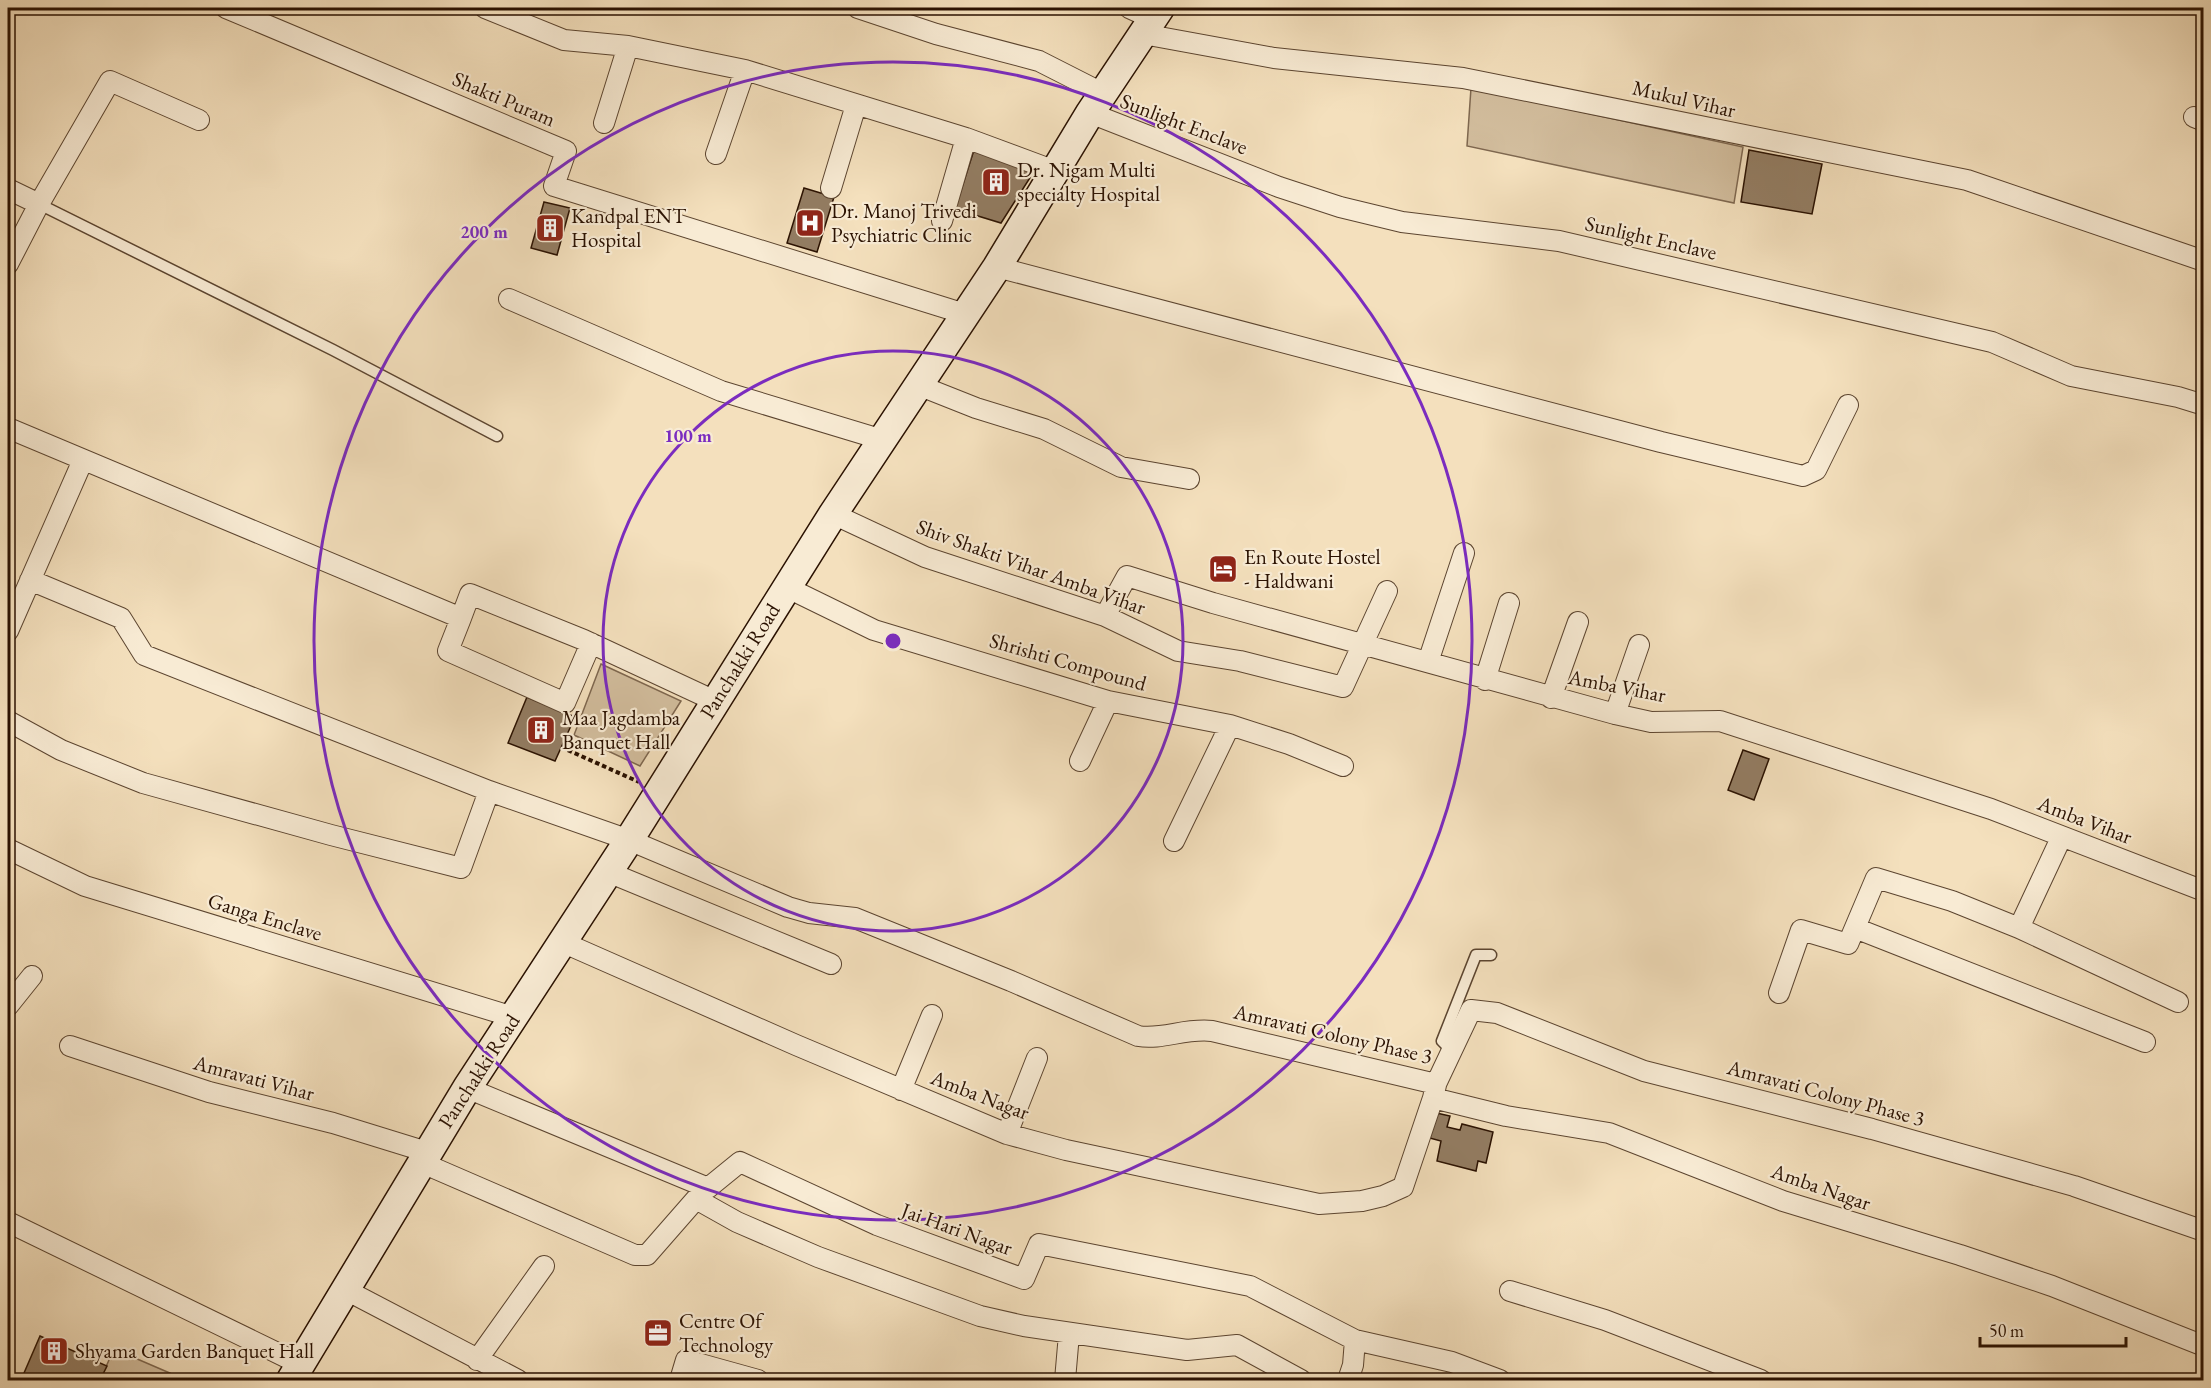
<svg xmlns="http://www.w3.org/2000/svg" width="2211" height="1388" viewBox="0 0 2211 1388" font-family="'EB Garamond',serif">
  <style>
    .green { fill: #d2bd9d; stroke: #7e674f; stroke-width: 1.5 }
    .building { fill: #937d63; stroke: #2a1101; stroke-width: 1.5 }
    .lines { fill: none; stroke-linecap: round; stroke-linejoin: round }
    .lane-casing { stroke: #5c4530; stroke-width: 13 }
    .street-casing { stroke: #5c4530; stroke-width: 22 }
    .secondary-casing { stroke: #2a1101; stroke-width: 31 }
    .path { stroke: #2a1101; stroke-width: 4; stroke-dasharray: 4.5 3; stroke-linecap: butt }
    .lane { stroke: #f8ebd4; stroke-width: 10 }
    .street { stroke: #f8ebd4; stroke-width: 20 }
    .secondary { stroke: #f8ebd4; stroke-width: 28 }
    .ring { fill: none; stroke: #7b2cbf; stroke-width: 3 }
    .labels { text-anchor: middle; stroke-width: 4.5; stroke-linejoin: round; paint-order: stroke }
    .street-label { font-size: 21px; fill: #2a1101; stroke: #f8ebd4 }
    .poi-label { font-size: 21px; fill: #2a1101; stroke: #f8ebd4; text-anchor: start }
    .centre { fill: #7b2cbf; stroke: #f8ebd4; stroke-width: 3 }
    .ring-label { font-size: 18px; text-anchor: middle; font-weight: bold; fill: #7b2cbf; stroke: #f8ebd4; stroke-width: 4.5; stroke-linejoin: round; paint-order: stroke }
  </style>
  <rect width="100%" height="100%" fill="#f4e0bd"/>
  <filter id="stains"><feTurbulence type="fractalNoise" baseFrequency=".00333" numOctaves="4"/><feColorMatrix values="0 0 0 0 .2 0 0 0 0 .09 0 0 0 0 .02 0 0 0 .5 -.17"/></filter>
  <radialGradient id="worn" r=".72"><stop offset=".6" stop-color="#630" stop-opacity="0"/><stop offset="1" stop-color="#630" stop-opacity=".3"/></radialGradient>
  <path class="green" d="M 1471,88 L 1743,147 L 1734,203 L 1467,146 Z
    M 601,664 L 681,701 L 640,766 L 574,735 Z
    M 114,1349 L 186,1380 L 100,1380 Z"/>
  <path class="building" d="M 974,150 L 1033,173 L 1001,223 L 955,209 Z
    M 1749,150 L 1822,164 L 1812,214 L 1741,202 Z
    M 804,188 L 834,197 L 817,252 L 787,243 Z
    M 544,202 L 570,208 L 557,255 L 531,248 Z
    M 527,697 L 575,717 L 555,761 L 508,743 Z
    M 1743,750 L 1769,759 L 1754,800 L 1728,790 Z
    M 1432,1112 L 1450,1116 L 1447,1127 L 1460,1130 L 1462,1124 L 1493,1132 L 1486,1163 L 1478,1161 L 1476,1171 L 1437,1161 L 1441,1141 L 1426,1137 Z
    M 40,1336 L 107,1366 L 100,1380 L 21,1380 Z"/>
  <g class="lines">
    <g class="lane-casing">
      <path id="lane" d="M 39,204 L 333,350 L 497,436
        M 1451,1050 L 1442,1041 L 1476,955 L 1491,955"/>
    </g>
    <g class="street-casing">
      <path id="street" d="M 226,8 L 566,151 L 554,186 L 965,314
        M 485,8 L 564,40 L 628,46 L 745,70 L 966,138 L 1055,171
        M 858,8 L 936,34 L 1039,61 L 1104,94
        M 1129,8 L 1153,19
        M 1143,34 L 1274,58 L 1463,78 L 1967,180 L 2204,261
        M 1090,113 L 1279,187 L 1340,207 L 1402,222 L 1559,241 L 1992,342 L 2071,376 L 2178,397 L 2204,405
        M 2194,117 L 2204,121
        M 604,123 L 628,46
        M 716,154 L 745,70
        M 831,188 L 856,105
        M 8,189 L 39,204 L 110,81 L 199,120
        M 942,221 L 966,138
        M 8,264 L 39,204
        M 997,267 L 1661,442 L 1803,476 L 1816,470 L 1848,405
        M 509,299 L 721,391 L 883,440
        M 918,385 L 976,408 L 1044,429 L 1121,467 L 1189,479
        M 8,428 L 461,618 L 470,594 L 584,640 L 715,701
        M 833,514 L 925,557 L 1105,616 L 1178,651 L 1240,661 L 1343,687 L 1387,591
        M 30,580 L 121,618 L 144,655 L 489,791 L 629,840 L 788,907 L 809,913 L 855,918 L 1011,981 L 1138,1036 C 1163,1040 1184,1028 1212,1031 L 1436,1084 L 1471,1010 L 1497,1013 L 1644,1071 L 1872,1129 L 2074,1186 L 2204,1231
        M 786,587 L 874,630 L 1108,701 L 1230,725 L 1289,744 L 1343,766
        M 1105,616 L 1127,576 L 1213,603 L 1615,714 L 1651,722 L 1720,721 L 1991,809 L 2204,891
        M 461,618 L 448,651 L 565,703 L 591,643
        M 8,631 L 83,460
        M 1428,662 L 1464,553
        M 1485,680 L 1509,603
        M 1551,698 L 1578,622
        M 1615,714 L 1639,645
        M 8,721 L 61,750 L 143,783 L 331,835 L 461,868 L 489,791
        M 1080,761 L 1108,701
        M 1174,841 L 1230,725
        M 8,849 L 85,886 L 513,1017
        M 608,872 L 831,964
        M 1855,928 L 2145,1042
        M 2019,928 L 2061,838
        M 562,942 L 796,1045 L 1007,1134 L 1066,1150 L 1319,1204 L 1362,1201 L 1383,1196 L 1403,1187 L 1433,1098
        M 1779,993 L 1801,930 L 1848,944 L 1876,878 L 1952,901 L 2019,928 L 2178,1002
        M 8,1006 L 32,976
        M 70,1046 L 209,1092 L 333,1123 L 427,1152
        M 1436,1085 L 1433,1098 L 1506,1116 L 1609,1133 L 1783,1201 L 1960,1255 L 2052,1286 L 2204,1346
        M 467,1088 L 708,1188 L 740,1162 L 877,1225 L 1024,1279 L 1039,1244 L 1250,1286 L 1355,1340 L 1452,1362 L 1500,1380
        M 901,1090 L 932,1015
        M 1007,1134 L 1037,1058
        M 420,1162 L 635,1255 L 647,1255 L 696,1199 L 737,1222 L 818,1257 L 980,1316 L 1024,1326 L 1187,1350 L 1237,1345 L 1301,1380
        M 8,1222 L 300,1364
        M 344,1289 L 518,1380
        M 1510,1291 L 1605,1320 L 1761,1380
        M 477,1360 L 544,1266
        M 680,1380 L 686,1360 L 758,1380
        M 1065,1380 L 1069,1334
        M 1348,1380 L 1353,1365 L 1355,1340"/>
    </g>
    <g class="secondary-casing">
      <path id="secondary" d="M 291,1380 L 467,1088 L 629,840 L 833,514 L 997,267 L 1090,113 L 1160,8"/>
    </g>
    <path class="path" d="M 561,747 L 639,782"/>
    <use href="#lane" class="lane"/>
    <use href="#street" class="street"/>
    <use href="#secondary" class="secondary"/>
  </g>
  <g class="ring">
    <circle cx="893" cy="641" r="290"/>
    <circle cx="893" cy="641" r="579"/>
  </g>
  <defs>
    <g id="building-square" transform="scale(1.5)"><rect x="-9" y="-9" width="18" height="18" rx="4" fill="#8f2418" stroke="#f8ebd4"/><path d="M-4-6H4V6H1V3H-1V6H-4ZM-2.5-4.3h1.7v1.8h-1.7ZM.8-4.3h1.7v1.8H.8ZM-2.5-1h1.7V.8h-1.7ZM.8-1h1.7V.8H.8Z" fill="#fff"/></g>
    <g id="hospital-square" transform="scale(1.5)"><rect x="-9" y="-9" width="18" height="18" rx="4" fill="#8f2418" stroke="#f8ebd4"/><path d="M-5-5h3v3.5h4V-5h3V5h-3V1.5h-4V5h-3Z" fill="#fff"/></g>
    <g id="hotel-square" transform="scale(1.5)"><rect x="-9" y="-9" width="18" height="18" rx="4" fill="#8f2418" stroke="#f8ebd4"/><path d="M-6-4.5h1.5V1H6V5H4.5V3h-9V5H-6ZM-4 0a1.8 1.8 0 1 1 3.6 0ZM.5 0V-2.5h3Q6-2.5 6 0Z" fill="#fff"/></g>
    <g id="office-square" transform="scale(1.5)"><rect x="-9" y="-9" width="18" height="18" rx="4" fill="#8f2418" stroke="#f8ebd4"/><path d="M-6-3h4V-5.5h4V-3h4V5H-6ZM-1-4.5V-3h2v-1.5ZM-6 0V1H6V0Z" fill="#fff"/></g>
  </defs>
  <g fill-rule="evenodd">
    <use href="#building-square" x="996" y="182"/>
    <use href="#hospital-square" x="810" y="223"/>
    <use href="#building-square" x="550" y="228"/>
    <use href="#hotel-square" x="1223" y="569"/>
    <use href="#building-square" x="541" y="730"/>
    <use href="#office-square" x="658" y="1333"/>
    <use href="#building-square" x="54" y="1351"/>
  </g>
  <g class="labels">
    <g class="street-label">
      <text transform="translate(504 99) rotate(23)" y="7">Shakti Puram</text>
      <text transform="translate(1684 99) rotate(13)" y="7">Mukul Vihar</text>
      <text transform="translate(1184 124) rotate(21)" y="7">Sunlight Enclave</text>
      <text transform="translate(1651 238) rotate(13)" y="7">Sunlight Enclave</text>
      <text transform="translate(1031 567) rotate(20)" y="7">Shiv Shakti Vihar Amba Vihar</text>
      <text transform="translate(740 661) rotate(-58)" y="7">Panchakki Road</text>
      <text transform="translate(1068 662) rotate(16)" y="7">Shrishti Compound</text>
      <text transform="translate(1617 686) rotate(11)" y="7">Amba Vihar</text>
      <text transform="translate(2085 820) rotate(21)" y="7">Amba Vihar</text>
      <text transform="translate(265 917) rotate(17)" y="7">Ganga Enclave</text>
      <text transform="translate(1333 1034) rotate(13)" y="7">Amravati Colony Phase 3</text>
      <text transform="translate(479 1071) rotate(-57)" y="7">Panchakki Road</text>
      <text transform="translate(254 1078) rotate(15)" y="7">Amravati Vihar</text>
      <text transform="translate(1826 1093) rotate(15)" y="7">Amravati Colony Phase 3</text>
      <text transform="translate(980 1095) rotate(21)" y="7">Amba Nagar</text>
      <text transform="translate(1821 1187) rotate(19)" y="7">Amba Nagar</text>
      <text transform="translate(957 1229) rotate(20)" y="7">Jai Hari Nagar</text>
    </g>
    <g class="poi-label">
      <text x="1017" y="177">Dr. Nigam Multi<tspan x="1017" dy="24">specialty Hospital</tspan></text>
      <text x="831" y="218">Dr. Manoj Trivedi<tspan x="831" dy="24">Psychiatric Clinic</tspan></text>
      <text x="571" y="223">Kandpal ENT<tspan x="571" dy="24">Hospital</tspan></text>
      <text x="1244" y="564">En Route Hostel<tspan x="1244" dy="24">- Haldwani</tspan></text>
      <text x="562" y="725">Maa Jagdamba<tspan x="562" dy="24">Banquet Hall</tspan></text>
      <text x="679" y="1328">Centre Of<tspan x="679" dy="24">Technology</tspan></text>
      <text x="75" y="1358">Shyama Garden Banquet Hall</text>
    </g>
  </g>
  <circle cx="893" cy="641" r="9" class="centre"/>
  <g class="ring-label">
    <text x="484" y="238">200 m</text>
    <text x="688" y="442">100 m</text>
  </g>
  <rect width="2211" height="1388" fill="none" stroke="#f4e0bd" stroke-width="30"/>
  <rect x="9" y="9" width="2193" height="1370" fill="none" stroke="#2a1101" stroke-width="3"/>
  <rect x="15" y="15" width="2181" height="1358" fill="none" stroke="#2a1101" stroke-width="1.5"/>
  <path d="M1980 1337v9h146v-9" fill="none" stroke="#2a1101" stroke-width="3"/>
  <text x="1989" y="1337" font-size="18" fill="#2a1101" stroke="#f8ebd4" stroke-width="4.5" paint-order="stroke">50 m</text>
  <rect width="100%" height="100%" filter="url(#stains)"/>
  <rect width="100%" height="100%" fill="url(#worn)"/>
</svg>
